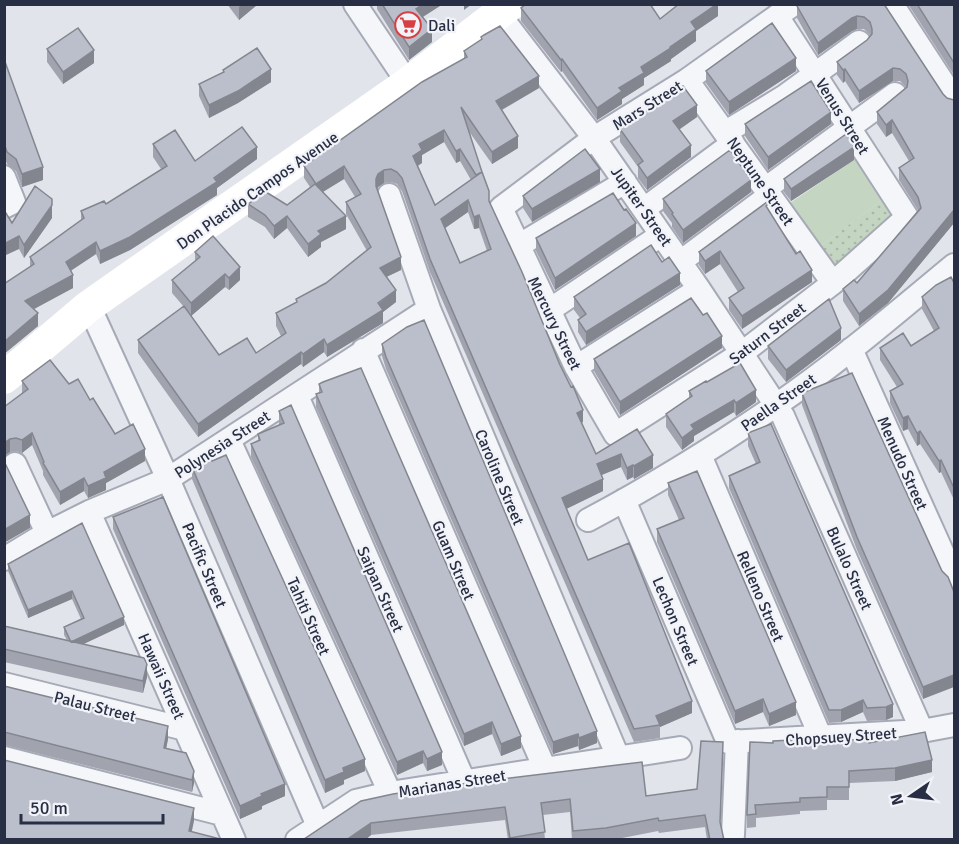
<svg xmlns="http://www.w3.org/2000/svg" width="959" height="844" viewBox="0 0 959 844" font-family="Signika,sans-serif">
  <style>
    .green { fill: #c4d6c2 }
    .park { fill: url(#park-dots) }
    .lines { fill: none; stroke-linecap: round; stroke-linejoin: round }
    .minor-casing { stroke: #a6aab6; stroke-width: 26 }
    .minor { stroke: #f5f6f9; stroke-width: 22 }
    .secondary { stroke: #fff; stroke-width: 32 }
    .wall { fill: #a1a4af; fill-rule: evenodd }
    .shaded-wall { fill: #83868e }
    .building { fill: #bbbfcb; stroke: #83868e; stroke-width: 1.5; fill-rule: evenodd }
    .labels { text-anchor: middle; stroke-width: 4.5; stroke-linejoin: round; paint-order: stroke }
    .poi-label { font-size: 16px; fill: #282f44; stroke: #f1f3f8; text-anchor: start }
    .street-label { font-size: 16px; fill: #282f44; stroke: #f1f3f8 }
  </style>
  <defs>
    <pattern id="park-dots" width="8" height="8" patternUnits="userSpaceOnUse" patternTransform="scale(1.5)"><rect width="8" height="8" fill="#c4d6c2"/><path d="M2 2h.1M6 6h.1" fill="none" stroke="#a8b8a8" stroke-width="1.8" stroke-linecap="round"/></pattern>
  </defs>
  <rect width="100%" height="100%" fill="#e2e4eb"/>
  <path class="green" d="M 858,157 L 886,197 L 814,251 L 783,208 Z"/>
  <path class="park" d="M 886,197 L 898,214 L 831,275 L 814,251 Z"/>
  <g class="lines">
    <g class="minor-casing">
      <path id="minor" d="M 355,4 L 408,83
        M 892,4 L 954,99
        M 498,13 L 594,138 L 699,289 L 783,416 L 922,731
        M 777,16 L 907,217 L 833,283 L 742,353 L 615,434 L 576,367 L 501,208 L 594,138 L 687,80 L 794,4
        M 687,80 L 833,283
        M 726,132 L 785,96 L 859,42
        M 4,177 L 14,202 L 4,207
        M 765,189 L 895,94
        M 389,195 L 429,309 L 618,757
        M 644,209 L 733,143
        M 518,246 L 625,182
        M 680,262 L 770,195
        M 89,306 L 168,479 L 318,826
        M 548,311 L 661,235
        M 851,349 L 954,578
        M 363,350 L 545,769
        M 576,367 L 699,289
        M 297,396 L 464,781
        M 229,440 L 390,793
        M 700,455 L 821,738
        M 15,464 L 47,533
        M 624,500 L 728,742 L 922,731 L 954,725
        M 89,512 L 234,840
        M 588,520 C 652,486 715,447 775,406 C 838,363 896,313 954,265
        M 4,559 L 47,533 L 89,512 L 168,479 L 429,309
        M 4,684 L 185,729
        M 4,758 L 222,814
        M 733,835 L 737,741
        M 297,840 L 356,801 L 390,793 L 680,748"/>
    </g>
    <use href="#minor" class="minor"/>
    <path class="secondary" d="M 4,378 L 89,306 L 408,83 L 511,4"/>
  </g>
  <path class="wall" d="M 227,4 L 257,4 L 257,5 L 239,20 Z
    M 377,4 L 443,4 L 423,17 L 432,42 L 409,60 L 377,9 Z
    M 718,4 L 718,16 L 696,31 L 696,41 L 671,59 L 671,61 L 644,78 L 644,85 L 622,99 L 622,104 L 597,120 L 562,71 L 561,72 L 521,21 L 521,8 L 660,19 Z
    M 884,4 L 954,223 L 888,303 L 859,326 L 843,301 L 843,289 L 857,283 L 918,210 L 899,180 L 899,168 L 909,161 L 892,133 L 886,137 L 877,124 L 877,112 L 907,88 L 900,81 L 893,81 L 859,103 L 845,81 L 843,83 L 837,75 L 837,62 L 867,40 L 871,36 L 864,29 L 857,29 L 852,31 L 818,55 L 797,18 L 797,6 Z
    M 908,4 L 954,4 L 954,75 Z
    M 481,37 L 539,88 L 502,110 L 518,148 L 492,164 L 468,130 L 489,201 L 583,422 L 581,423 L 596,454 L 637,429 L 653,468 L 634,479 L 633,477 L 627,480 L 621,467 L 601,475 L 603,491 L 566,509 L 588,560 L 692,713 L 660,727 L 660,738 L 634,742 L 430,272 L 402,191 L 397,184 L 391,182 L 384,183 L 378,187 L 377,189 L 401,270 L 386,277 L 396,302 L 383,312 L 383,323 L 327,357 L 324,352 L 303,367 L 301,364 L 198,437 L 138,353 L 138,340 L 184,307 L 172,293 L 172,280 L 195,261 L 195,252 L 240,280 L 229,290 L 225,287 L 191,316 L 219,355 L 256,353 L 281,336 L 276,326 L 276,313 L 296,303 L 296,299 L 326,283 L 367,251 L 346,214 L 346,202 L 355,197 L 344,179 L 323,192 L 346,229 L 321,242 L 321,247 L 308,257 L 287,228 L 274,239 L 265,227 L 248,217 L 248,204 L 287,205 L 310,187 L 304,178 L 304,166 L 464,59 L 464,51 L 481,40 ZM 444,142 L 456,163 L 460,161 L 471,180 L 435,205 L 418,166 L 422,163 L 422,155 ZM 468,212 L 474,229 L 479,228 L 487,251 L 460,263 L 445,228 Z
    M 47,49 L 94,63 L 63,84 L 47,62 Z
    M 4,59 L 43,180 L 22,187 L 16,171 L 7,164 L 4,156 Z
    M 223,70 L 271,82 L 238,103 L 209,118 L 199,96 L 199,84 L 223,72 Z
    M 706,71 L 796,71 L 729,115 L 706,83 Z
    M 697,117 L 679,129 L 691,157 L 647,190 L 638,178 L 638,167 L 620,142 L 620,129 Z
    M 745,124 L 831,124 L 768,170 L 745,136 Z
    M 153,144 L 195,161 L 257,159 L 217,188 L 217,195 L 130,250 L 100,264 L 96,254 L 70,271 L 73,288 L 33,309 L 38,326 L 4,354 L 4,284 L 30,267 L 30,257 L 81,220 L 81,211 L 106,204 L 161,169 L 153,157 Z
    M 854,160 L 791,201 L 784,192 L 784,179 Z
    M 600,182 L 532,222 L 523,208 L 523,196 Z
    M 751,192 L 683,243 L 672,227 L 672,223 L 663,211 L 663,199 Z
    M 768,210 L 812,282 L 742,329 L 729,310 L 729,298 L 738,292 L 720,264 L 705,274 L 699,265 L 699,252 Z
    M 52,218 L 24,258 L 19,249 L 12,223 Z
    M 636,236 L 555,290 L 536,251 L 536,238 Z
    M 662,262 L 680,285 L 586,345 L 578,332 L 578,320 L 580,318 L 574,310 L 574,297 Z
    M 954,283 L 954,500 L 941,472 L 939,473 L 920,444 L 917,446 L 908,429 L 903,431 L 890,403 L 890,391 L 897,387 L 880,360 L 880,348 L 911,346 L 934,331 L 922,309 L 922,297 Z
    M 841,340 L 786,382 L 768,359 L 768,346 Z
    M 382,344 L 597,743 L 579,750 L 578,746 L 553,754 L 386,369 L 382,356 Z
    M 722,348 L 620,415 L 594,371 L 594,359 Z
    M 22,381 L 69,384 L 90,400 L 115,434 L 145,461 L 106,483 L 106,490 L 88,498 L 84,491 L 60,505 L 43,475 L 43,471 L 32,445 L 22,453 L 16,451 L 10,452 L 4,456 L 22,393 Z
    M 707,382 L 756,402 L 736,416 L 734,412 L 694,436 L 694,441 L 682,450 L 666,427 L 666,414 L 689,398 L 689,391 Z
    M 319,384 L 521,748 L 501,756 L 492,734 L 464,746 L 316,407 L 316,394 L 319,393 Z
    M 802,393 L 942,571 L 923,699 L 857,550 L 802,405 Z
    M 279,411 L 442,765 L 427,771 L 423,763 L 397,775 L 251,457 L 251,444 L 258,441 L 258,434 L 279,425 Z
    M 748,433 L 893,717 L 886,720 L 867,721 L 863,712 L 841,722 L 829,723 L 729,488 L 729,476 L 756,464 L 748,446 Z
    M 192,467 L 365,771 L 344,780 L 344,784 L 325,793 L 192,479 Z
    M 668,483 L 796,715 L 769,726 L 763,712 L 735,724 L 657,542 L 657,529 L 679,520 L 668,495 Z
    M 113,517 L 285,796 L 262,806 L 262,809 L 240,819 L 113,529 Z
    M 82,523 L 124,625 L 83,644 L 147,677 L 143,693 L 4,662 L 4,626 L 67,640 L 64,635 L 64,627 L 81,619 L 72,599 L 28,618 L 8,571 L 8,564 Z
    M 4,686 L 168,739 L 166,748 L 186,753 L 194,783 L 192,792 L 4,745 Z
    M 773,743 L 869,743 L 932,772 L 895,781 L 849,783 L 849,800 L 827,800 L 827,810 L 800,811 L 800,814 L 756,818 L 756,827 L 747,828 L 747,815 Z
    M 723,755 L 720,824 L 724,840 L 707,840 L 705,827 L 659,833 L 658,831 L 612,840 L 572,840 L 570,812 L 543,815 L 545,840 L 508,840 L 505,820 L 371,835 L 365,840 L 301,840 L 304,839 L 361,801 L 646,796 L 697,789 Z"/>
  <path class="shaded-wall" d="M 242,4 L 257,5 L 239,20 L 239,7 Z
    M 423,4 L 443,4 L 416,21 L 416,9 Z
    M 464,4 L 472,4 L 464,10 Z
    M 717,4 L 718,4 L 718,16 L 696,31 L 696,41 L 671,59 L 671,61 L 644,78 L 644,85 L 622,99 L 622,104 L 597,120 L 597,108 L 641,67 L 670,47 L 691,22 Z
    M 857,16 L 857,29 L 852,31 L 818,55 L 818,43 L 852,18 Z
    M 432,29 L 432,42 L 409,60 L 409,47 Z
    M 94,50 L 94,63 L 63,84 L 63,72 Z
    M 796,58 L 796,71 L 729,115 L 729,102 Z
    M 562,59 L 562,71 L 561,72 L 561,60 Z
    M 893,68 L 893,81 L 859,103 L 859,91 Z
    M 271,69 L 271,82 L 238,103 L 209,118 L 209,105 Z
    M 845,69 L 845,81 L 843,83 L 843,70 Z
    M 539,76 L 539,88 L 496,113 L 496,101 Z
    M 697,105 L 697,117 L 673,134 L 673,121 Z
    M 831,112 L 831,124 L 768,170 L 768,157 Z
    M 892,120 L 892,133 L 886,137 L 886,125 Z
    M 444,130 L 444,142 L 422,155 L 422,163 L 413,168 L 413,156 L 419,144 Z
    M 518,136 L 518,148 L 492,164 L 492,152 Z
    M 691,145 L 691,157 L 647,190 L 647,178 Z
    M 257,147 L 257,159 L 217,188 L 217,195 L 130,250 L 100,264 L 100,251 L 214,178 Z
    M 854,147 L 854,160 L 791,201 L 791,189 Z
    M 460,149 L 460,161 L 456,163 L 456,151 Z
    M 344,166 L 344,179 L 316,196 L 316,184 Z
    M 43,167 L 43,180 L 22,187 L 22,174 Z
    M 600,169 L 600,182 L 532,222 L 532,209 Z
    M 384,170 L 384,183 L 378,187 L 376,192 L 376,179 L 378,174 Z
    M 751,180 L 751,192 L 683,243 L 683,230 Z
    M 468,200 L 468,212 L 441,231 L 441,219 Z
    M 52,205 L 52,218 L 24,258 L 24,245 Z
    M 954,210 L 954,223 L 888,303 L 859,326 L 859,314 Z
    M 479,215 L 479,228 L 474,229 L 474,217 Z
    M 287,216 L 287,228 L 274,239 L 274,226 Z
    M 346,216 L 346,229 L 321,242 L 321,247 L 308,257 L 308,244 L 318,231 Z
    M 636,223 L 636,236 L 555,290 L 555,278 Z
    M 19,236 L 19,249 L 4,256 L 4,244 Z
    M 96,242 L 96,254 L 66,274 L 66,262 Z
    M 720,251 L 720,264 L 705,274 L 705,261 Z
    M 401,257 L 401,270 L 380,280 L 380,268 Z
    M 240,267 L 240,280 L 229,290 L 229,278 Z
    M 812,270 L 812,282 L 742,329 L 742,316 Z
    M 680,273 L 680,285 L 586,345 L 586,332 Z
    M 225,274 L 225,287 L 191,316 L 191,303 Z
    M 73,275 L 73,288 L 25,314 L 25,301 Z
    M 396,290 L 396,302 L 383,312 L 383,323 L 327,357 L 327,345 Z
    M 38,313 L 38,326 L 4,354 L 4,342 Z
    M 841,328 L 841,340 L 786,382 L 786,370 Z
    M 722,336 L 722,348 L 620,415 L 620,402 Z
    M 324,339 L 324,352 L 303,367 L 303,354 Z
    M 301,352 L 301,364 L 198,437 L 198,424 Z
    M 756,390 L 756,402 L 736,416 L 736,403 Z
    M 734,400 L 734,412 L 694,436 L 694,441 L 682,450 L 682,438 L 691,425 Z
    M 583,410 L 583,422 L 577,425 L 577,413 Z
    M 908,416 L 908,429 L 903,431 L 903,418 Z
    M 920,431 L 920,444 L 917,446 L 917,433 Z
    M 32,433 L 32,445 L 22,453 L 22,440 Z
    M 10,439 L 10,452 L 4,456 L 4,443 Z
    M 145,449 L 145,461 L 106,483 L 106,490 L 88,498 L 88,486 L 104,472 Z
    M 621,454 L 621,467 L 597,477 L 597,464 Z
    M 653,455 L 653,468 L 634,479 L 634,466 Z
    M 941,460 L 941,472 L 939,473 L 939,461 Z
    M 633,465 L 633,477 L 627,480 L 627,468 Z
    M 84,478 L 84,491 L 60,505 L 60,492 Z
    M 603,479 L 603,491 L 562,511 L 562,498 Z
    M 30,515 L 30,528 L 4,543 L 4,530 Z
    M 72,591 L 72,599 L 28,618 L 28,610 Z
    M 124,617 L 124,625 L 71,650 L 71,642 Z
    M 147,664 L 147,677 L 143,693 L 143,681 Z
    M 954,675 L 954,687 L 923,699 L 923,687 Z
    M 763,699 L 763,712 L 735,724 L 735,711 Z
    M 863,700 L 863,712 L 841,722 L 841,710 Z
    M 692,701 L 692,713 L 660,727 L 656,716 Z
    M 796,702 L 796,715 L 769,726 L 769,714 Z
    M 893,704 L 893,717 L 886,720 L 886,707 Z
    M 492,722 L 492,734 L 464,746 L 464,734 Z
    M 168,726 L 168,739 L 164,760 L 164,748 Z
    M 597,731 L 597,743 L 579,750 L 579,738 Z
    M 578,734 L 578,746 L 553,754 L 553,742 Z
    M 521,736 L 521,748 L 501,756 L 501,744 Z
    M 423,751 L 423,763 L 397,775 L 397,762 Z
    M 442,752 L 442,765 L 427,771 L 427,759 Z
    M 365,759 L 365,771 L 344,780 L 344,784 L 325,793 L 325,780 L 343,768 Z
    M 932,760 L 932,772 L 895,781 L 895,768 Z
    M 194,771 L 194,783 L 192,792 L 192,780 Z
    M 285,784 L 285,796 L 262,806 L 262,809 L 240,819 L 240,806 L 261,794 Z
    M 194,808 L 194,821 L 190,840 L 189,831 Z
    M 371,823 L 371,835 L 365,840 L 346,840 Z"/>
  <path class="building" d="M 382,4 L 423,4 L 416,9 L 432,29 L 409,47 Z
    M 526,4 L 650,4 L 660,19 L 679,4 L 717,4 L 691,22 L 696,29 L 670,47 L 671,48 L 641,67 L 644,73 L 619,88 L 622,91 L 597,108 L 562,59 L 561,60 L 521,8 Z
    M 798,4 L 884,4 L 943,94 L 947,98 L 954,100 L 954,210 L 888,290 L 859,314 L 843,289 L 854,280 L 857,283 L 921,208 L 918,197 L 899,168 L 914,158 L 892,120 L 886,125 L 877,112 L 907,87 L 908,81 L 906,74 L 900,69 L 893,68 L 859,91 L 845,69 L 843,70 L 837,62 L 867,40 L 872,34 L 872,29 L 870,22 L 864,17 L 857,16 L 852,18 L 818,43 L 797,6 Z
    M 917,4 L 954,4 L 954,63 Z
    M 772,23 L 796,58 L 729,102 L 706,71 Z
    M 500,26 L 539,76 L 496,101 L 518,136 L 492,152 L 461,107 L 482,172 L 476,175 L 460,149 L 456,151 L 444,130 L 419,144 L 422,150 L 413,156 L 435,205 L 482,172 L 489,191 L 489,201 L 522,272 L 560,365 L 571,387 L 573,386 L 583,410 L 577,413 L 596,454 L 637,429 L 653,455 L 634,466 L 633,465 L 627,468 L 621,454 L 597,464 L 603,479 L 562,498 L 588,560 L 629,543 L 692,701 L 656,716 L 660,725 L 634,729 L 430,259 L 402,178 L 397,172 L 391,169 L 384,170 L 378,174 L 376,179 L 376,186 L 401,257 L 380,268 L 396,290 L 378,303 L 383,310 L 327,345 L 324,339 L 303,354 L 301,352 L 198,424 L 138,340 L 184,306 L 219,355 L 247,338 L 256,353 L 286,333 L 276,313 L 297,302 L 296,299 L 326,283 L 371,247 L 346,202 L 361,194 L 344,166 L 316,184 L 304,166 L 422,82 L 467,57 L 464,51 L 482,39 L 481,37 L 484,35 ZM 468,200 L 474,217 L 479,215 L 491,249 L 460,263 L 441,219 Z
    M 78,28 L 94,50 L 63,72 L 47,49 Z
    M 257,48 L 271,69 L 238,91 L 209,105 L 199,84 L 224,72 L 223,70 Z
    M 4,59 L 43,167 L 22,174 L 16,159 L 7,152 L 4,143 Z
    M 811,81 L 831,112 L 768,157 L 745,124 Z
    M 683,86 L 697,105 L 673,121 L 691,145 L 647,178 L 638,165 L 643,161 L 620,129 Z
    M 242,127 L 257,147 L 214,178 L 217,182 L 130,237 L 100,251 L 96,242 L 66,262 L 73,275 L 25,301 L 38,313 L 4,342 L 4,284 L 34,264 L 30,257 L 84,218 L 81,211 L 104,201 L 106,204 L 167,166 L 153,144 L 175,130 L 195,161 Z
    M 846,134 L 854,147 L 791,189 L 784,179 Z
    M 585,149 L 600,169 L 532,209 L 523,196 Z
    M 730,150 L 751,180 L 683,230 L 672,214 L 673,213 L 663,199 Z
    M 315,184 L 346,216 L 318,231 L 321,234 L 308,244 L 287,216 L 274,226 L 265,215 L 248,204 L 266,192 L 287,205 Z
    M 35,186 L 52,199 L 52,205 L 24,245 L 19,236 L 4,244 L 4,210 L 12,223 Z
    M 613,193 L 624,210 L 626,209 L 636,223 L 555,278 L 536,238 Z
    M 767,202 L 768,204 L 766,206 L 796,254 L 800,251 L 812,270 L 742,316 L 729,298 L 744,288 L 720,251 L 705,261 L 699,252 Z
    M 213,236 L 240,267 L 229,278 L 225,274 L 191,303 L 172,280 L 200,257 L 195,252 Z
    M 651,245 L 662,262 L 669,257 L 680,273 L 586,332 L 578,320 L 586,314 L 574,297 Z
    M 951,277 L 954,283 L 954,488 L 941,460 L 939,461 L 920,431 L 917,433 L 908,416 L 903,418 L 890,391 L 903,384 L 880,348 L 903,333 L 911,346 L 939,328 L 922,297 L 936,285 Z
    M 691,298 L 703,315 L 707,313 L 722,336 L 620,402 L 594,359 Z
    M 829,299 L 841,328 L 786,370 L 768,346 Z
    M 424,320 L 597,731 L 579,738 L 578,734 L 553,742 L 386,357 L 382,344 L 407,327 Z
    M 50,360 L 69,384 L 78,379 L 90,400 L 93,398 L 115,434 L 133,424 L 145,449 L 104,472 L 106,478 L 88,486 L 84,478 L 60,492 L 43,463 L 44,462 L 32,433 L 22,440 L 16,438 L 10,439 L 4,443 L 4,407 L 28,389 L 22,381 Z
    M 740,363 L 756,390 L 736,403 L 734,400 L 691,425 L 694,429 L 682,438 L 666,414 L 692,396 L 689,391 L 706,381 L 707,382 Z
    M 361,368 L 521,736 L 501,744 L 492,722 L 464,734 L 316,394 L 322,392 L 319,384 L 323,382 Z
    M 852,373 L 942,571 L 948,577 L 954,592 L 954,675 L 923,687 L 857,537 L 802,393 Z
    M 291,405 L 442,752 L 427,759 L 423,751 L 397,762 L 251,444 L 260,440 L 258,434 L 284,423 L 279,411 Z
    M 771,424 L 893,704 L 886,707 L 867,708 L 863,700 L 841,710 L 829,710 L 729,476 L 760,462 L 748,433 Z
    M 226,455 L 365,759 L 343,768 L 344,772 L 325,780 L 192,467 L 202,460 L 210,458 L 212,461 Z
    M 4,461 L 30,515 L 4,530 Z
    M 697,471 L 796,702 L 769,714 L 763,699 L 735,711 L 657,529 L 684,518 L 668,483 Z
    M 163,497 L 285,784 L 261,794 L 262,796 L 240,806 L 113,517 Z
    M 82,523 L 124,617 L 71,642 L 64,627 L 84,618 L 72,591 L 28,610 L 8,564 Z
    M 4,626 L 144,658 L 147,664 L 143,681 L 4,649 Z
    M 4,686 L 168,726 L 164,748 L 186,753 L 194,771 L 192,780 L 4,732 Z
    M 925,732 L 932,760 L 895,768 L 849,771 L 849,787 L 827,787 L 827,797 L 800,798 L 800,802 L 755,805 L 756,814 L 747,815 L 750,742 L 773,743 L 773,741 L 813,739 L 868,740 L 869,743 Z
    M 701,741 L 723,742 L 720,822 L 724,840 L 710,840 L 705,815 L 659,821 L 658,818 L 606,828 L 573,831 L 570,799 L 541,803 L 545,832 L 510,838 L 505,807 L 371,823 L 346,840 L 301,840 L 304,839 L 361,801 L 393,794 L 445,786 L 642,762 L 646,796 L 697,789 Z
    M 4,760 L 194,808 L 189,831 L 224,840 L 4,840 Z"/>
  <defs>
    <g id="supermarket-ring" transform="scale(1.35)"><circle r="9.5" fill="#f1f3f8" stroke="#d83f42" stroke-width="1.5"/><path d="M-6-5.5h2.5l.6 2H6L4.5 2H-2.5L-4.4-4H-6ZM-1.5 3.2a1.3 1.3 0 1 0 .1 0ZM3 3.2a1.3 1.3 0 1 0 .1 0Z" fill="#d83f42"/></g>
  </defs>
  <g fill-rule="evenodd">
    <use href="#supermarket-ring" x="408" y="25"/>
  </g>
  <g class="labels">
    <g class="poi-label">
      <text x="428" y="31">Dali</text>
    </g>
    <g class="street-label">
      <text transform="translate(647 105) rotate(-32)" y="6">Mars Street</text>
      <text transform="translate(843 116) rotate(58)" y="6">Venus Street</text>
      <text transform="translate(761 181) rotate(55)" y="6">Neptune Street</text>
      <text transform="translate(257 190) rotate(-35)" y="6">Don Placido Campos Avenue</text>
      <text transform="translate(642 206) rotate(55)" y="6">Jupiter Street</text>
      <text transform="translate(555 323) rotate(64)" y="6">Mercury Street</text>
      <text transform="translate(767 333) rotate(-37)" y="6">Saturn Street</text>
      <text transform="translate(778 402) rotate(-35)" y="6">Paella Street</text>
      <text transform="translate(222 444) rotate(-33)" y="6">Polynesia Street</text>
      <text transform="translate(903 463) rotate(66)" y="6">Menudo Street</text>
      <text transform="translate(500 477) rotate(67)" y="6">Caroline Street</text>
      <text transform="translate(454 560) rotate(67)" y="6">Guam Street</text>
      <text transform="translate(205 565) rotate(67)" y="6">Pacific Street</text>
      <text transform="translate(850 568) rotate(66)" y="6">Bulalo Street</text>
      <text transform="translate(381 589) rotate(66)" y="6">Saipan Street</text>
      <text transform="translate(761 596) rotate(67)" y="6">Relleno Street</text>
      <text transform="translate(309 616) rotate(66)" y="6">Tahiti Street</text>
      <text transform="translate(676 621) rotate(67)" y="6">Lechon Street</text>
      <text transform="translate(162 676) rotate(66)" y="6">Hawaii Street</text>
      <text transform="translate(95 706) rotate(14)" y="6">Palau Street</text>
      <text transform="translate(841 736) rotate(-4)" y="6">Chopsuey Street</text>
      <text transform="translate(452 783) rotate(-9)" y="6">Marianas Street</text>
    </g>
  </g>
  <rect width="959" height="844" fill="none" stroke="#282f44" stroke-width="12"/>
  <g transform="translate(911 796) rotate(256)" stroke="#f1f3f8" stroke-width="4.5" paint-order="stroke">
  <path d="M0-4.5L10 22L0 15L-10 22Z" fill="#282f44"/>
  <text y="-9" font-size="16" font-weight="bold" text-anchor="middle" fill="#282f44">N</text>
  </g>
  <path d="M21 814v9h142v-9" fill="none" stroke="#282f44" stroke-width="3"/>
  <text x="30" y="814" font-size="18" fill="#282f44" stroke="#f1f3f8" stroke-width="4.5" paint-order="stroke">50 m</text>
</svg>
